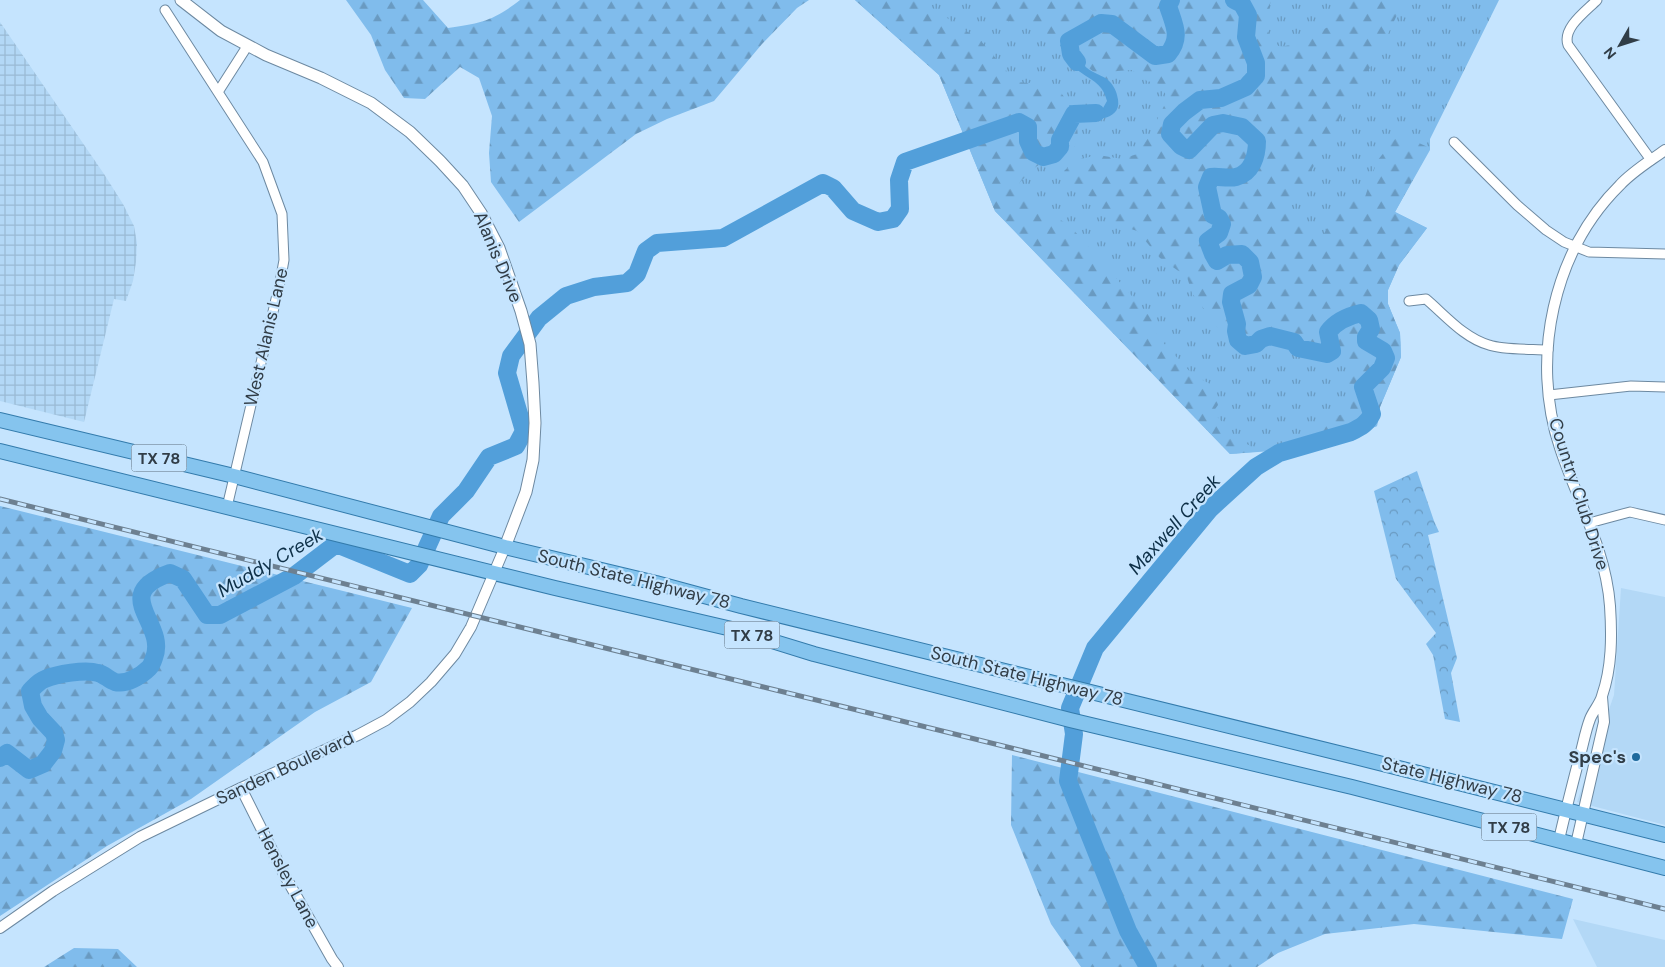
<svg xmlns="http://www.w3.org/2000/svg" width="1665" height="967" viewBox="0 0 1665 967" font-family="'DM Sans',sans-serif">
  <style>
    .built { fill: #b3d8f6 }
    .industrial { fill: url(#industrial-grid) }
    .grass { fill: url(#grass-tufts) }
    .forest { fill: url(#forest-firs) }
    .park { fill: url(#park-crowns) }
    .water { fill: #529fda }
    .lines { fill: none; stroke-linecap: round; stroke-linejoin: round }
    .river { stroke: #529fda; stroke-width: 18 }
    .minor-casing { stroke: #6d89a1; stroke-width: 11 }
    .tertiary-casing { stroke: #6d89a1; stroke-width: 12 }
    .secondary-casing { stroke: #6d89a1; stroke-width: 13 }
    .primary-casing { stroke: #337bac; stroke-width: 16 }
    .minor { stroke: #fff; stroke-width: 9 }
    .tertiary { stroke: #fff; stroke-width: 10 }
    .secondary { stroke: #fff; stroke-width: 11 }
    .primary { stroke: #85c4ee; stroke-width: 14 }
    .rail-casing { stroke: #6d8091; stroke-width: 5 }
    .rail { stroke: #c5e4fe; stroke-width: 3; stroke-dasharray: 9; stroke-linecap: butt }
    .poi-dot { fill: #1f6a9d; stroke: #c5e4fe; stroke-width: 2 }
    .labels { text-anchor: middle; stroke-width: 4.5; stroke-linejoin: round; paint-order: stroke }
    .shield { fill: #c5e4fe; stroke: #5d6f7e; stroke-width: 1 }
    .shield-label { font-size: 16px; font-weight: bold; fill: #313d47 }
    .street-label { font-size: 18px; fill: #313d47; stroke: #c5e4fe }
    .poi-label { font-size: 18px; font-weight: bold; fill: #313d47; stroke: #c5e4fe; text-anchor: end }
    .water-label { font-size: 19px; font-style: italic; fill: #0d2f47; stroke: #c5e4fe }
  </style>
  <defs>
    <pattern id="industrial-grid" width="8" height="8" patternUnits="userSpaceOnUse" patternTransform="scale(1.25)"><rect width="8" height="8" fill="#b3d8f6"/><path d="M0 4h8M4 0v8" fill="none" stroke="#9abad4"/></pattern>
    <pattern id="grass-tufts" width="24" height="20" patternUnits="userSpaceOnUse" patternTransform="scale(1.25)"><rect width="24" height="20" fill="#80bcec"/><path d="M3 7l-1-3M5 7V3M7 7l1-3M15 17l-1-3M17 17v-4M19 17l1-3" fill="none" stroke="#699ac1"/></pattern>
    <pattern id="forest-firs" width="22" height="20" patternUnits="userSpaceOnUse" patternTransform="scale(1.25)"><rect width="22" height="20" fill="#80bcec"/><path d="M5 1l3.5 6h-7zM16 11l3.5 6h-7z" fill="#699ac1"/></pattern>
    <pattern id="park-crowns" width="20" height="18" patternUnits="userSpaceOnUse" patternTransform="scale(1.25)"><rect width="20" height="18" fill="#80bcec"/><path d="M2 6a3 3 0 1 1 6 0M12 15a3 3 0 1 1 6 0" fill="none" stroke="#699ac1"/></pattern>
  </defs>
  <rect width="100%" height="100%" fill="#c5e4fe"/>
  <path class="built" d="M 1621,588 L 1665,597 L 1665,825 L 1577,802 L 1614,695 Z
    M 1573,919 L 1665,940 L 1665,967 L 1597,967 Z"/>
  <path class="industrial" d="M 0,22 L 104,174 L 123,204 L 134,226 L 137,243 L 136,262 L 133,281 L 126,301 L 114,299 L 84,422 L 0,401 Z"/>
  <path class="grass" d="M 855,0 L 1499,0 L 1430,139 L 1430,150 L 1395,212 L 1427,228 L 1399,265 L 1388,290 L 1388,304 L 1400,333 L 1401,357 L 1380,407 L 1377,426 L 1326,447 L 1230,454 L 995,211 L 939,75 Z"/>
  <path class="forest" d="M 346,0 L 423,0 L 448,28 C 481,23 493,21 520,0 L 809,0 L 797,8 L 762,44 L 714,101 L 667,119 L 636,134 L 519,222 L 491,182 L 489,153 L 492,116 L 479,78 L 460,67 L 425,99 L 404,98 L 385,70 L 371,35 Z
    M 855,0 L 910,0 L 928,5 L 981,41 L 1016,82 C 1026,83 1047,83 1054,87 C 1069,96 1086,133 1073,149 C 1063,161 1050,159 1039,165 C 1032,168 1025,178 1019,183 L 1024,196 L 1041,212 L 1055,216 L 1071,227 L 1153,320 L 1158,337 L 1193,375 L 1212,385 L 1217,395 L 1218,405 L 1213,412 L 1240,442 L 1249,445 L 1253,452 L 1230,454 L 995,211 L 939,75 Z
    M 976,0 L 1271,0 L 1266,22 L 1270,40 L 1280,47 L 1295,44 L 1334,24 L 1341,0 L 1404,0 L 1380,51 L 1342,114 L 1304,184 L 1292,193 L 1289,209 C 1299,221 1309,229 1323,235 L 1336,216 L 1342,199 L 1365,197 L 1377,161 L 1399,134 L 1430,148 L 1395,212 L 1427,228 L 1399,265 L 1388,290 L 1388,304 L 1400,333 L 1401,357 L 1380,407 L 1377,426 L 1326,447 L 1318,435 L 1327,420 L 1350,411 L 1352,396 L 1349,384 L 1351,368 L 1345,358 L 1328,360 L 1279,351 L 1246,350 L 1224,336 L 1192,293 L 1187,277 L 1160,258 L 1137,231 L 1113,223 L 1095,200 L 1069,183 L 1064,171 L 1076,160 L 1098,155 L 1122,159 L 1137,154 L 1148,138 L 1168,98 L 1159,84 L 1147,81 L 1132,70 L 1117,71 L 1108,80 C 1086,69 1082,62 1069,42 L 1060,45 L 1044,31 L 1001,19 L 983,10 Z
    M 0,506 L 412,608 L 371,682 L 315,712 L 191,799 L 107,846 L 0,916 Z
    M 1012,755 L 1573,899 L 1562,939 L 1414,924 L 1325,934 L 1278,953 L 1257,967 L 1081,967 L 1051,924 L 1011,825 Z
    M 74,948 L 118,949 L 137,967 L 44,967 Z"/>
  <path class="park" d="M 1417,471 L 1434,521 L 1439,532 L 1428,535 L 1457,658 L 1451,673 L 1460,722 L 1445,719 L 1433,655 L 1426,644 L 1436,633 L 1396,579 L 1374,491 Z"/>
  <path class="water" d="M 1069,41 C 1074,49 1078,58 1084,65 C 1090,72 1099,74 1107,79 C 1112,83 1116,90 1117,95 C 1125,122 1094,119 1077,121 L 1069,105 L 1094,109 L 1103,108 L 1107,101 C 1102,81 1089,80 1075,68 C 1069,61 1064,53 1060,45 Z"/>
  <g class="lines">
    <path class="river" d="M 1077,62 L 1071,54 L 1069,41 L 1101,23 L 1112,24 L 1155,56 L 1168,54 C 1182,37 1174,25 1168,6 L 1171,0
      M 0,758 L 7,753 L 29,770 L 43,764 L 53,751 L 56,740 L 54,733 L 40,718 L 33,706 L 30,691 C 34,687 39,681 45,679 C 57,674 85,669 98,673 C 104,674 109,680 115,682 C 126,685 141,676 149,668 C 151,666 153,661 154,658 C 168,623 108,595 170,573 L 183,579 L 207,615 L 220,615 L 294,576 L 336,544 L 410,574 L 419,565 L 441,516 L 466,491 L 489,457 L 516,446 L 524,431 L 507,373 L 511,356 L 539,318 L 566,296 L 594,287 L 627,283 L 637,274 L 646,251 L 657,243 L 723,238 L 823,183 L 833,188 L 853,211 L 878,222 L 893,219 L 900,209 L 899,180 L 905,162 L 1019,122 L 1028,127 L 1028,141 L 1033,152 L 1043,157 L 1054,154 L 1060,147 L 1060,140 L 1074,114 L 1096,113
      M 1148,967 L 1128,931 L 1068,781 L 1074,734 L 1070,708 L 1095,648 L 1210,509 L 1256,467 L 1279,453 L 1351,432 C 1361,427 1367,424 1372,414 L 1363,387 L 1382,368 L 1386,358 L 1383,351 L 1366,341 L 1366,337 L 1371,329 L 1369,320 L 1361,313 C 1348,316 1336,321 1328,332 L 1332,351 L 1327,354 L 1298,348 L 1294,342 L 1270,336 L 1261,339 L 1256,344 L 1245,346 L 1238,340 L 1236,331 L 1237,324 L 1231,302 L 1232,294 L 1249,285 L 1253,277 L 1250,262 L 1242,254 L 1227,255 L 1217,261 L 1213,254 L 1208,241 L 1219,233 L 1222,224 L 1219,218 L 1213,215 L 1207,187 L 1211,177 C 1219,176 1228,179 1236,177 C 1252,173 1257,156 1257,141 L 1242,127 L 1223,123 L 1213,125 L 1189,150 L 1181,146 L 1170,134 L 1172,124 L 1184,112 L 1200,100 L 1221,98 L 1246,87 L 1256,76 L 1256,63 L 1246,37 L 1248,15 L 1242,4 L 1234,0"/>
    <g class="minor-casing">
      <path id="minor" d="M 1597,0 C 1586,11 1562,28 1568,45 L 1651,160
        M 165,10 L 263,162 L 282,214 L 284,260 L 280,282 L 227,507
        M 218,92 L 248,45
        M 1454,142 L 1517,205 L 1546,230 L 1564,242 L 1589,252 L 1665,254
        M 1409,301 L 1426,299 C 1445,315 1464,338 1489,345 C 1503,350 1532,349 1548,350
        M 1549,395 L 1631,386 L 1665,387
        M 1589,523 L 1630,512 L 1665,520"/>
    </g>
    <g class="tertiary-casing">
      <path id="tertiary" d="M 241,788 L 285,876 L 332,959 L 338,967
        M 1559,840 C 1565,813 1572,786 1579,759 C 1583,746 1585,732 1590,719 C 1593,711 1600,704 1602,696 C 1612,667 1612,636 1610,606 C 1606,550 1577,500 1560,448 C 1530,359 1553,251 1620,185 C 1633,171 1650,161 1665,150
        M 1576,844 L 1604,722 L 1602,697
        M 0,928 L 53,891 L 140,837 L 241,788 L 358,735 L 386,720 L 410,702 L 431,682 L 455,654 L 471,627 L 505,547"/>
    </g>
    <g class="secondary-casing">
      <path id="secondary" d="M 181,0 L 221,31 L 266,55 L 321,78 L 371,103 L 410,132 L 440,161 L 463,186 L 481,213 L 499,248 L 521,311 L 530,344 L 533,383 L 535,423 L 533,460 L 526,492 L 505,547"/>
    </g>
    <g class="primary-casing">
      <path id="primary" d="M 0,420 L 234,476 L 505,547 L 656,583 L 741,606 L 1355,757 L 1665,835
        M 0,451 L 555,588 L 736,630 L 814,654 L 1070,720 L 1352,787 L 1665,868"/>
    </g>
    <use href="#minor" class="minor"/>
    <use href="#tertiary" class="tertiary"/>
    <use href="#secondary" class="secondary"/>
    <use href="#primary" class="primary"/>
    <g class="rail-casing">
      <path id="rail" d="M 0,499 L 1665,909"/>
    </g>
    <use href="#rail" class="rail"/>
  </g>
  <circle class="poi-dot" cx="1636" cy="757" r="5"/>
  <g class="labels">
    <g class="shield">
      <rect x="131.5" y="444.5" width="55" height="27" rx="4"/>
      <rect x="724.5" y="621.5" width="55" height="27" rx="4"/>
      <rect x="1481.5" y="813.5" width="55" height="27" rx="4"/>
    </g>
    <g class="shield-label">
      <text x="159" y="464">TX 78</text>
      <text x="752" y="641">TX 78</text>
      <text x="1509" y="833">TX 78</text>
    </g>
    <g class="street-label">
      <text transform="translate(498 257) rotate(67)" y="6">Alanis Drive</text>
      <text transform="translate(266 337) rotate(-77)" y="6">West Alanis Lane</text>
      <text transform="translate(1579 494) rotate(72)" y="6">Country Club Drive</text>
      <text transform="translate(634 579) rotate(14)" y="6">South State Highway 78</text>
      <text transform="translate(1027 676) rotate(14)" y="6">South State Highway 78</text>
      <text transform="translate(285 768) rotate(-25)" y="6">Sanden Boulevard</text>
      <text transform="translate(1452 780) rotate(14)" y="6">State Highway 78</text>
      <text transform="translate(288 878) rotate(62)" y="6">Hensley Lane</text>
    </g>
    <g class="poi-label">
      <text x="1626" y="763">Spec's</text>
    </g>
    <g class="water-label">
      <text transform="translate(1174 524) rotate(-48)" y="7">Maxwell Creek</text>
      <text transform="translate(270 562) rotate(-30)" y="7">Muddy Creek</text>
    </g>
  </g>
  <g transform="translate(1620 45) rotate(231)" stroke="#c5e4fe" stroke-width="4" paint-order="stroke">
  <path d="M0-4L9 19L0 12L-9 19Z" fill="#313d47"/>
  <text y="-8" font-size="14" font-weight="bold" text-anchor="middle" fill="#313d47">N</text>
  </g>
</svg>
